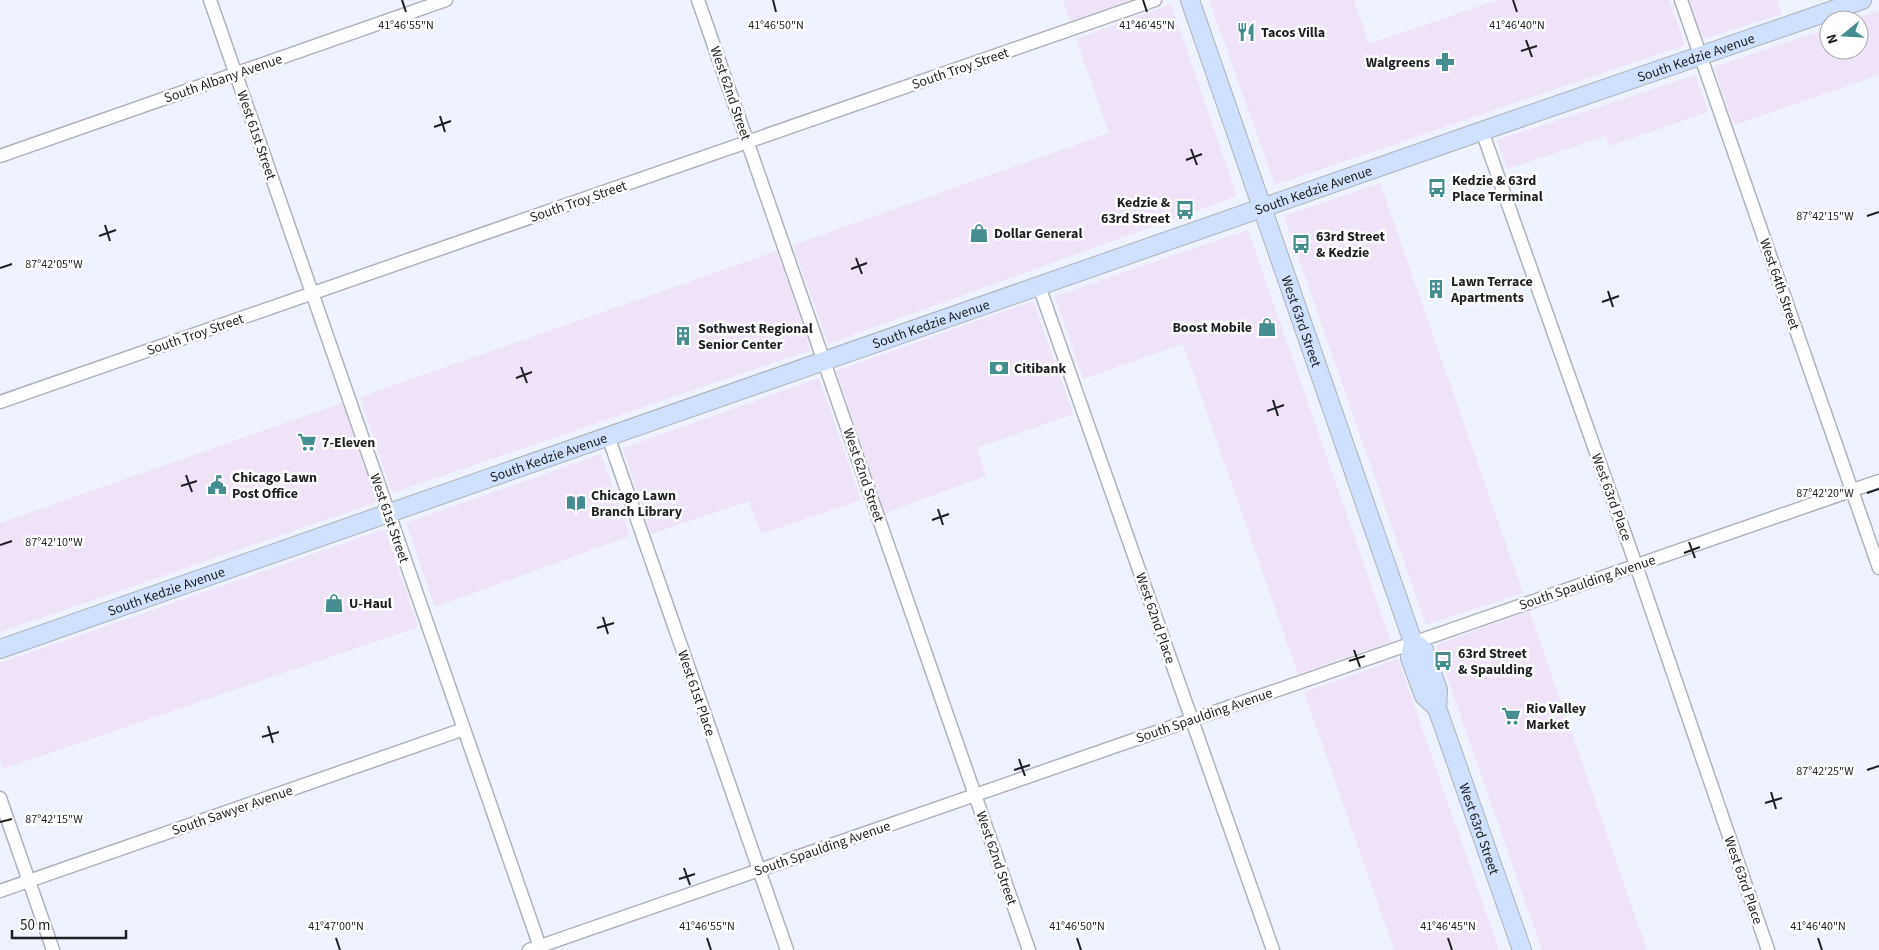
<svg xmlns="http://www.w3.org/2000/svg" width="1879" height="950" viewBox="0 0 1879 950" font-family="'Source Sans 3',sans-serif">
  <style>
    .commercial { fill: #efe3f8 }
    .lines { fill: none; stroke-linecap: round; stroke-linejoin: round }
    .minor-casing { stroke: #aeb2bb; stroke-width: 15 }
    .secondary-casing { stroke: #aeb2bb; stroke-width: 20 }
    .minor { stroke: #fff; stroke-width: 12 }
    .secondary { stroke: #cfe1fe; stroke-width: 18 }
    .ticks { fill: none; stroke: #1d1f22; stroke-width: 2 }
    .labels { text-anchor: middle; stroke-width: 5; stroke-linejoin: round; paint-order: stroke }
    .poi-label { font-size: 14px; font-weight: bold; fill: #1d1f22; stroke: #fff; text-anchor: start }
    .street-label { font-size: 14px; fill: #1d1f22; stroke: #fff }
    .ticks-label { font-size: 12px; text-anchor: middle; fill: #1d1f22; stroke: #fff; stroke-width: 5; stroke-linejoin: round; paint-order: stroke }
  </style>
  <rect width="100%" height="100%" fill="#eef2fc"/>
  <path class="commercial" d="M 1063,0 L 1133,0 L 1070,21 Z
    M 1209,0 L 1354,0 L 1369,44 L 1498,0 L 1669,0 L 1685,45 L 1275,185 Z
    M 1689,0 L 1777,0 L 1782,14 L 1703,39 Z
    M 1171,4 L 1237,196 L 828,344 L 793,245 L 1109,133 L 1076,39 Z
    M 1879,10 L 1879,75 L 1734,125 L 1714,67 L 1829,28 L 1829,50 L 1859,50 L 1859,20 L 1851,20 Z
    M 1695,75 L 1708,112 L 1609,146 L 1606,136 L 1507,169 L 1497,140 Z
    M 1380,183 L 1523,593 L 1426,625 L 1284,216 Z
    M 1248,230 L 1391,642 L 1298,674 L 1183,344 L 1083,379 L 1055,296 Z
    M 777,251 L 811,350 L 392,493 L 360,397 Z
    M 1033,301 L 1073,414 L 977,448 L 986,476 L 885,513 L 836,371 Z
    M 819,378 L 861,500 L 761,534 L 749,501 L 651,534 L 623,448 Z
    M 342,403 L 377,502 L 0,632 L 0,523 Z
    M 601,454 L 630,536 L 435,607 L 406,523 Z
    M 385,529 L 418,627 L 3,769 L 0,761 L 0,663 Z
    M 1529,611 L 1533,621 L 1647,950 L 1542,950 L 1436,645 Z
    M 1398,659 L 1499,950 L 1394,950 L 1304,692 Z"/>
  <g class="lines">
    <g class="minor-casing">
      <path id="minor" d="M 210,0 L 541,950
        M 698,0 L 1029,950
        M 1681,0 L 1879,568
        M 1482,131 L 1636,565 L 1768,950
        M 0,156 L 446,0
        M 1039,286 L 1273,950
        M 0,402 L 1155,0
        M 608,436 L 787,950
        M 0,798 L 53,950
        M 0,891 L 464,729
        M 529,950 L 1879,481"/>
    </g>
    <g class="secondary-casing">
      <g id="secondary">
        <path id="s1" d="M 1190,0 L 1413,642 L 1410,658 L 1424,696 L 1437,708"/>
        <path id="s2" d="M 1413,642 L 1424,650 L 1427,658 L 1438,690 L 1437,708 L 1522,950"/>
        <path id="s3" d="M 0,649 L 1482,131 L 1862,0"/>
      </g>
    </g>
    <use href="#minor" class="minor"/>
    <use href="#secondary" class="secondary"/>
  </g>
  <path class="ticks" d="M 402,0 L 406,12M 773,0 L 776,12M 1143,0 L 1147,12M 1513,0 L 1517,12M 1526,40 L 1532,57M 1521,51 L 1537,46M 440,116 L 445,132M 434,127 L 451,121M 1191,149 L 1197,165M 1186,160 L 1202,154M 1867,216 L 1879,212M 105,225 L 110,241M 99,236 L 116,230M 856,258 L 862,274M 0,268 L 12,264M 851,269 L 867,263M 1608,291 L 1613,307M 1602,302 L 1619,296M 521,367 L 527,383M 516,378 L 532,372M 1273,400 L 1278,416M 1267,411 L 1284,405M 186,475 L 192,492M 181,486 L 197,481M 1867,493 L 1879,489M 938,509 L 943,525M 932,520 L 949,514M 1689,542 L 1695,558M 0,545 L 12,541M 1684,553 L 1700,547M 603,617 L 608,634M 597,628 L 614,623M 1354,650 L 1360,667M 1349,661 L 1365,656M 268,726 L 273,743M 262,737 L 279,732M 1019,759 L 1025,776M 1014,770 L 1030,765M 1867,770 L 1879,766M 1771,792 L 1776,809M 1765,803 L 1782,798M 0,822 L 12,819M 684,868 L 690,885M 679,879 L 695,874M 336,938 L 340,950M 707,938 L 711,950M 1077,938 L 1081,950M 1448,938 L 1452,950M 1818,938 L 1822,950"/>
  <defs>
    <g id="restaurant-bare" transform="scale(1.5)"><path d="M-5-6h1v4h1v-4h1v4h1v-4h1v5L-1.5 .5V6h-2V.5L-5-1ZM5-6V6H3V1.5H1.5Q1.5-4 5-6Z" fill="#458d8f" stroke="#fff" stroke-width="2.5" paint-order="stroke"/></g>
    <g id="pharmacy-bare" transform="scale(1.5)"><path d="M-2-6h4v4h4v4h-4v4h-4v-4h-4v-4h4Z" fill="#458d8f" stroke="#fff" stroke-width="2.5" paint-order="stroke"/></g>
    <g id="bus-bare" transform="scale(1.5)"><path d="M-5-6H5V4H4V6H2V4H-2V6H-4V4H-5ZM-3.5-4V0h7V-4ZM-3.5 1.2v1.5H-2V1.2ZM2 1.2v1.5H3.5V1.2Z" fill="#458d8f" stroke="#fff" stroke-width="2.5" paint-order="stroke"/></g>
    <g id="shop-bare" transform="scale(1.5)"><path d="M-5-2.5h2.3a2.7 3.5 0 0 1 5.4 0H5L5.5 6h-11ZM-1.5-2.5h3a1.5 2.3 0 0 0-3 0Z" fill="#458d8f" stroke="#fff" stroke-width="2.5" paint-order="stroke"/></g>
    <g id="building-bare" transform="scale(1.5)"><path d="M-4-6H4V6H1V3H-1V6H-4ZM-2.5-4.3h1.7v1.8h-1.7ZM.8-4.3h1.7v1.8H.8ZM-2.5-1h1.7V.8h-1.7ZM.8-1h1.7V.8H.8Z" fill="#458d8f" stroke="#fff" stroke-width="2.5" paint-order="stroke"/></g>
    <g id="bank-bare" transform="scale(1.5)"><path d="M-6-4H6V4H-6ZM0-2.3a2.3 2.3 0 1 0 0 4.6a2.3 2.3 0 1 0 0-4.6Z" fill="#458d8f" stroke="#fff" stroke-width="2.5" paint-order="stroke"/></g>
    <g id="supermarket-bare" transform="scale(1.5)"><path d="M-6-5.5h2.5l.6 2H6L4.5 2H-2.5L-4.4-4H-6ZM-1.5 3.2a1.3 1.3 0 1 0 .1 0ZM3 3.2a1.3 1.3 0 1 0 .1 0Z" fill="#458d8f" stroke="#fff" stroke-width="2.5" paint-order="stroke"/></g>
    <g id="civic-bare" transform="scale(1.5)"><path d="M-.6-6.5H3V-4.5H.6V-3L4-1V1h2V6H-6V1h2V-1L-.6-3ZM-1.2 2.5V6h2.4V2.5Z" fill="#458d8f" stroke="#fff" stroke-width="2.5" paint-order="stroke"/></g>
    <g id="library-bare" transform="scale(1.5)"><path d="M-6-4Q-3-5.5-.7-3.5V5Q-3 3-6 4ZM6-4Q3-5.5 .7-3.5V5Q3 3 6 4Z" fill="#458d8f" stroke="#fff" stroke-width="2.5" paint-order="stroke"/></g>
  </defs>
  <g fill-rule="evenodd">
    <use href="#restaurant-bare" x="1246" y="32"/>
    <use href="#pharmacy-bare" x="1445" y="62"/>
    <use href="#bus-bare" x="1437" y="188"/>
    <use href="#bus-bare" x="1185" y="210"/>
    <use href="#shop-bare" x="979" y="233"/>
    <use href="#bus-bare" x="1301" y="244"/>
    <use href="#building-bare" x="1436" y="289"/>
    <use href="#shop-bare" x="1267" y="327"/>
    <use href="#building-bare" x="683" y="336"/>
    <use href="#bank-bare" x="999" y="368"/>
    <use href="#supermarket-bare" x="307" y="442"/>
    <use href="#civic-bare" x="217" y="485"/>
    <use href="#library-bare" x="576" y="503"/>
    <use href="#shop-bare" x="334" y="603"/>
    <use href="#bus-bare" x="1443" y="661"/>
    <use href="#supermarket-bare" x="1511" y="716"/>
  </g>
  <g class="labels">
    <g class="poi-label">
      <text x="1261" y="37">Tacos Villa</text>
      <text x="1430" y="67" text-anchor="end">Walgreens</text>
      <text x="1452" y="185">Kedzie &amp; 63rd<tspan x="1452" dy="16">Place Terminal</tspan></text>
      <text x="1170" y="207" text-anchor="end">Kedzie &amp;<tspan x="1170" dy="16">63rd Street</tspan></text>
      <text x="994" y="238">Dollar General</text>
      <text x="1316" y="241">63rd Street<tspan x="1316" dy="16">&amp; Kedzie</tspan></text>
      <text x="1451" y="286">Lawn Terrace<tspan x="1451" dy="16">Apartments</tspan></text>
      <text x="1252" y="332" text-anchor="end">Boost Mobile</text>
      <text x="698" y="333">Sothwest Regional<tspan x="698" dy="16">Senior Center</tspan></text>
      <text x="1014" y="373">Citibank</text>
      <text x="322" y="447">7-Eleven</text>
      <text x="232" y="482">Chicago Lawn<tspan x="232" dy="16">Post Office</tspan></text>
      <text x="591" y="500">Chicago Lawn<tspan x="591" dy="16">Branch Library</tspan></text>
      <text x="349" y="608">U-Haul</text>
      <text x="1458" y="658">63rd Street<tspan x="1458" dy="16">&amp; Spaulding</tspan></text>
      <text x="1526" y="713">Rio Valley<tspan x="1526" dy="16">Market</tspan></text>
    </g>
    <g class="street-label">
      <text dy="5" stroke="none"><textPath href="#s3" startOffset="1796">South Kedzie Avenue</textPath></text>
      <text transform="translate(960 68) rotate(-19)" y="5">South Troy Street</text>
      <text transform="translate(223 78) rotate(-19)" y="5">South Albany Avenue</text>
      <text transform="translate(731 93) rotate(71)" y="5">West 62nd Street</text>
      <text transform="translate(257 135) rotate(71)" y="5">West 61st Street</text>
      <text dy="5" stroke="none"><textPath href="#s3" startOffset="1391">South Kedzie Avenue</textPath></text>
      <text transform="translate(578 201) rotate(-19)" y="5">South Troy Street</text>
      <text transform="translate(1780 284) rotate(71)" y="5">West 64th Street</text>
      <text dy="5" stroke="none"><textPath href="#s1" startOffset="340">West 63rd Street</textPath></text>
      <text dy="5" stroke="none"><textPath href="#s3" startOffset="986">South Kedzie Avenue</textPath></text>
      <text transform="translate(195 334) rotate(-19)" y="5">South Troy Street</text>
      <text dy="5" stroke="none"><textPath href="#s3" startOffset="581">South Kedzie Avenue</textPath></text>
      <text transform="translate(864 475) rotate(71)" y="5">West 62nd Street</text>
      <text transform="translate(1612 497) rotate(70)" y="5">West 63rd Place</text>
      <text transform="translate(390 518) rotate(71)" y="5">West 61st Street</text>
      <text transform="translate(1587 582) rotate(-19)" y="5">South Spaulding Avenue</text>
      <text dy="5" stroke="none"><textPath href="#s3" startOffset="176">South Kedzie Avenue</textPath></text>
      <text transform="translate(1156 618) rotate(71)" y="5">West 62nd Place</text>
      <text transform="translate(697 693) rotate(71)" y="5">West 61st Place</text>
      <text transform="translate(1204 715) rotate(-19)" y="5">South Spaulding Avenue</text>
      <text transform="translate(232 810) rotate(-19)" y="5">South Sawyer Avenue</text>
      <text dy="5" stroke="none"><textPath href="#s2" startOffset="202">West 63rd Street</textPath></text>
      <text transform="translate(822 848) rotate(-19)" y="5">South Spaulding Avenue</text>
      <text transform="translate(997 858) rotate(71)" y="5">West 62nd Street</text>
      <text transform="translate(1744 880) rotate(71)" y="5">West 63rd Place</text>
    </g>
  </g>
  <g class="ticks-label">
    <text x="406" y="29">41°46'55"N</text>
    <text x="776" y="29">41°46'50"N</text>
    <text x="1147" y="29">41°46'45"N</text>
    <text x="1517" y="29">41°46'40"N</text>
    <text x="1825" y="220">87°42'15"W</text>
    <text x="54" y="268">87°42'05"W</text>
    <text x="1825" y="497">87°42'20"W</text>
    <text x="54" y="546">87°42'10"W</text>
    <text x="1825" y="775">87°42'25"W</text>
    <text x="54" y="823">87°42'15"W</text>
    <text x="336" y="930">41°47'00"N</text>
    <text x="707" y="930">41°46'55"N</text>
    <text x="1077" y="930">41°46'50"N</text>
    <text x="1448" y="930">41°46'45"N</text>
    <text x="1818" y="930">41°46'40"N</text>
  </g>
  <g transform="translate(1844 35) rotate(252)"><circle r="24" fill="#ffffff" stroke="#a5a5a7"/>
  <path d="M0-4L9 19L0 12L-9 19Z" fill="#458d8f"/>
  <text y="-8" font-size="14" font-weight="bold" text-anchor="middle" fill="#1d1f22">N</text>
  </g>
  <path d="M12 930v8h114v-8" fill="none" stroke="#1d1f22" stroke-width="2.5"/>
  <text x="20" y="930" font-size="15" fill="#1d1f22" stroke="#ffffff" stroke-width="4" paint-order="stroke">50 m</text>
</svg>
